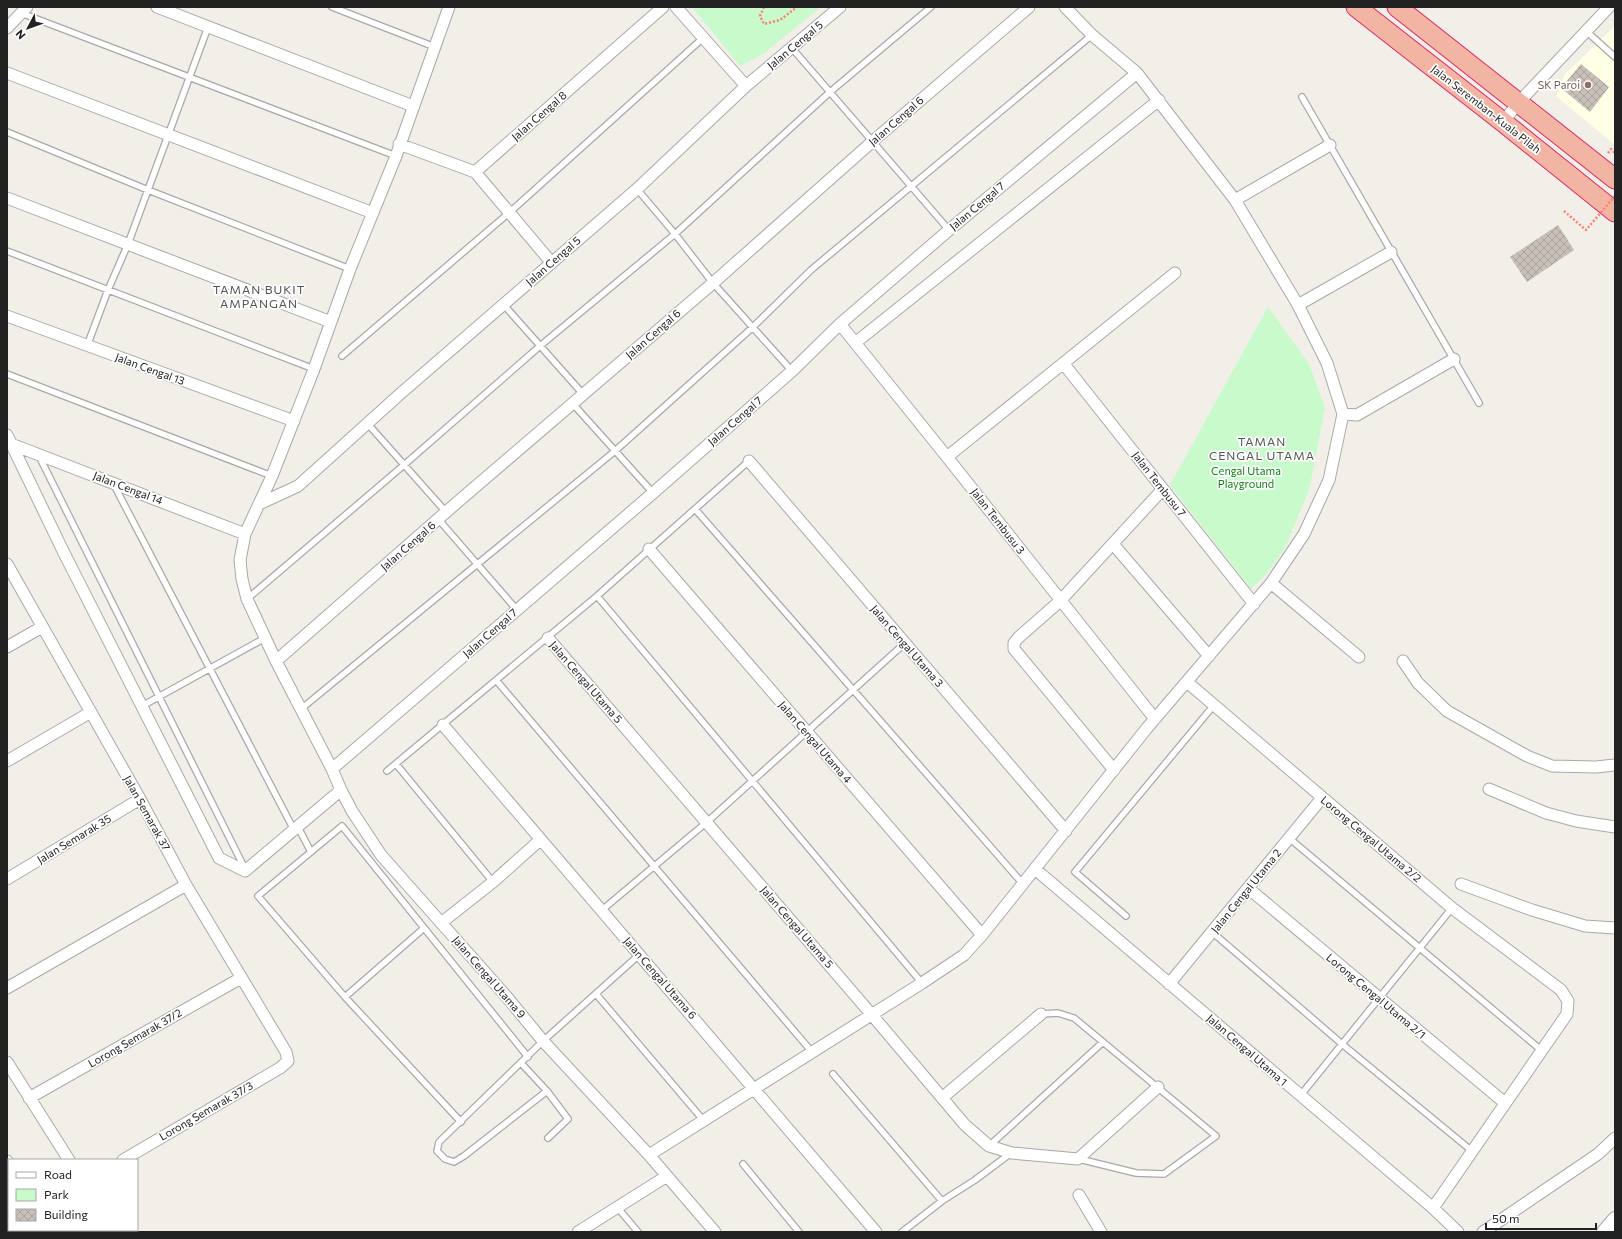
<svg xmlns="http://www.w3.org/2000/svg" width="1622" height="1239" viewBox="0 0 1622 1239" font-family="Commissioner,sans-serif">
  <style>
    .education { fill: #ffffe5 }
    .park { fill: #c8facc }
    .building { fill: url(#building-cross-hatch) }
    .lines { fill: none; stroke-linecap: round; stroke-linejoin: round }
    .service-casing { stroke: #a9a9a9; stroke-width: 8 }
    .minor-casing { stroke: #a9a9a9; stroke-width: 13 }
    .tertiary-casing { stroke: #a9a9a9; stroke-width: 16 }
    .trunk-casing { stroke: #dc2a67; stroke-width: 21 }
    .path { stroke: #fa8072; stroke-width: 2.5; stroke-dasharray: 2 2; stroke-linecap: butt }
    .service { stroke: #fff; stroke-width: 5.5 }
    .minor { stroke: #fff; stroke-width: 11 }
    .tertiary { stroke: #fff; stroke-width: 14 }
    .trunk { stroke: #f2b4a3; stroke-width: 19 }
    .path-bridge { stroke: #fa8072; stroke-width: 2.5; stroke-dasharray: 2 2; stroke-linecap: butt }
    .education-dot { fill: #8d6e63; stroke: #fff; stroke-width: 1.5 }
    .labels { text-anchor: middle; stroke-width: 3.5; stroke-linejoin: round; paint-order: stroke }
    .street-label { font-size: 11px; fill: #222; stroke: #fff }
    .education-label { font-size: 11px; fill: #785e54; stroke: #fff; text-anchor: end }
    .park-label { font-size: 11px; fill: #0c8416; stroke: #fff }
    .neighbourhood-label { font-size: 12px; letter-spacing: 1px; fill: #555; stroke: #fff }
  </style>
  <defs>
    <pattern id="building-cross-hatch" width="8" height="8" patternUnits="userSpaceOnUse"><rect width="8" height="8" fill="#c7bfb8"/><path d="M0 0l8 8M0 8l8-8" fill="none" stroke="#aba49e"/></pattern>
  </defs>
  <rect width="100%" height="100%" fill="#f2efe9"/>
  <path class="education" d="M 1615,26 L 1615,145 L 1556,96 L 1565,74 Z"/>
  <path class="park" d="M 692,7 L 821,7 L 763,54 L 740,66 Z
    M 1268,307 L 1309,364 L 1325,408 L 1309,490 L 1285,548 L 1267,573 L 1251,589 L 1170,485 Z"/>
  <path class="building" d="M 1581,64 L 1609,87 L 1590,112 L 1561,88 Z
    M 1558,225 L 1574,250 L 1527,282 L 1510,257 Z"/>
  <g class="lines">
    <g class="service-casing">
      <path id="service" d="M 332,7 L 435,47
        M 21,13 L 396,156
        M 1586,31 L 1615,57
        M 791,47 L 949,230
        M 1302,97 L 1479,403
        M 7,132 L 148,190 L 350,269
        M 637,189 L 675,234 L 713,283 L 792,371
        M 7,251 L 314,369
        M 503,304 L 583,394
        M 87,346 L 108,290 L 128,244 L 208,27
        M 342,356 L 510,212 L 703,38
        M 7,374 L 272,476
        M 573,404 L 653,493
        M 367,423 L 446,512
        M 39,456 L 245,869
        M 114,485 L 294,830
        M 695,509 L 1023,884
        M 439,520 L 517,610
        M 597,596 L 922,983
        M 247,599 L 404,465 L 540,346 L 675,234 L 830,92 L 931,7
        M 496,680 L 812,1052
        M 142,706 L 265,638
        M 301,709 L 615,451 L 753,327 L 811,270 L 1092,35
        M 396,764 L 493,882
        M 387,771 L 597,596 L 749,461
        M 298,827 L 311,852
        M 1289,838 L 1541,1050
        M 602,910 L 707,822 L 905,643
        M 1126,916 L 1075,872 L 1214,705
        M 1212,932 L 1342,1044 L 1472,1151
        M 596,994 L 704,1121
        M 345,997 L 424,928
        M 1041,1014 L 1058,1013 L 1074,1018 L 1216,1136 L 1164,1174 L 1136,1173 L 1079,1159
        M 521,1063 L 547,1091 L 568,1119 L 548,1138
        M 833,1074 L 942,1201
        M 547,1091 L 464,1156 L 454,1162 L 445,1159 L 437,1151 L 439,1142 L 543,1041 L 639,955
        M 1300,1096 L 1452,908
        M 461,1122 L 345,997 L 258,896 L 342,826 L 528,1057
        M 989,1146 L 1103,1042
        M 743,1164 L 799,1232
        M 617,1207 L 638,1232
        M 902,1232 L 942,1201 L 975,1180 L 1011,1153"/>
    </g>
    <g class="minor-casing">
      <path id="minor" d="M 157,7 L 413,106
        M 449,7 L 396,156 L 350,269 L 314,369 L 272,476 L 245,534 L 240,560 L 242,579 L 247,599 L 276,661 L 332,769 L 341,790 L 352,811 L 381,855 L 506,996 L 543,1041 L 649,1155 L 715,1232
        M 676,7 L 746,86
        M 7,28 L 27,7
        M 7,73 L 373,213
        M 1503,122 L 1519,102 L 1609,7
        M 399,144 L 475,172 L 663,7
        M 475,172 L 551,262
        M 7,198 L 331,322
        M 1235,200 L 1330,145
        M 1298,305 L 1391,252
        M 7,316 L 294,421
        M 840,324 L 947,457 L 1155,719
        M 855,343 L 1159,100
        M 1063,363 L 1254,604
        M 1343,414 L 1357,415 L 1454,359
        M 7,435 L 64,553 L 219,858 L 245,871 L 341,790
        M 11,444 L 245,534
        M 947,457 L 1175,273
        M 749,461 L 1066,831
        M 259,504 L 298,486 L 400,394 L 637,189 L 746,86 L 840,7
        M 1113,544 L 1209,656
        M 649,549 L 982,935
        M 7,564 L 140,799 L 186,885 L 286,1052 L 288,1061 L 280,1068 L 123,1160
        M 1271,583 L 1359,657
        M 548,638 L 872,1015 L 965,1125 L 989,1146 L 1012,1153 L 1078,1159 L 1158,1087
        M 7,647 L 42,627
        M 276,661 L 446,512 L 713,283 L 873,141 L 1029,7
        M 1403,661 L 1418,683 L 1447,711 L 1527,756 L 1552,766 L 1596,767 L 1615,765
        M 1187,682 L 1452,908 L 1561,990 L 1568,1001 L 1567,1014 L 1433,1208
        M 443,725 L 876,1232
        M 7,761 L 91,712
        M 332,769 L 653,493 L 792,371 L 840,324 L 949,230 L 1137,73
        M 1114,770 L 1014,649 L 1014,643 L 1019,637 L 1060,601 L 1163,489
        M 1489,789 L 1546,813 L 1576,821 L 1615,827
        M 1035,869 L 1433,1208 L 1458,1232
        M 7,879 L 140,799
        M 1461,884 L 1532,910 L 1585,926 L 1615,928
        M 1248,888 L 1505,1103
        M 441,923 L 493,882 L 540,840
        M 1169,984 L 1322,798
        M 7,988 L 186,885
        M 7,1062 L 69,1160
        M 29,1098 L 241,978
        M 942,1098 L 1041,1014
        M 649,1155 L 922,983 L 964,955 L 982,935 L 1147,728 L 1271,583 L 1304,534 L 1329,480 L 1343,414 L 1327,363 L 1298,305 L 1235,200 L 1137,73 L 1092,35 L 1065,7
        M 7,1161 L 9,1165
        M 1079,1195 L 1101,1232
        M 24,1232 L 28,1230
        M 578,1232 L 667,1176
        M 1483,1232 L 1598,1154 L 1615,1138"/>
    </g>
    <g class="tertiary-casing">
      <path id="tertiary" d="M 1604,1232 L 1615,1219"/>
    </g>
    <g class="trunk-casing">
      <path id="trunk" d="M 1356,7 L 1503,122 L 1615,212
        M 1397,7 L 1615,179"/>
    </g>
    <path class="path" d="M 764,7 L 760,16 L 764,24 L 780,20 L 797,7
      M 1608,153 L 1611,149 L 1615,153"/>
    <use href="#service" class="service"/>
    <use href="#minor" class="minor"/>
    <use href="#tertiary" class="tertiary"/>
    <use href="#trunk" class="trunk"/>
    <path class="path-bridge" d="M 1564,211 L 1586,230 L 1615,196"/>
  </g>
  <circle class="education-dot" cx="1588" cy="85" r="4"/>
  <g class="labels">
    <g class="street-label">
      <text transform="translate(795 45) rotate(-40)" y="4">Jalan Cengal 5</text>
      <text transform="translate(1486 109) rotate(38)" y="4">Jalan Seremban-Kuala Pilah</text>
      <text transform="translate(539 116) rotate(-41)" y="4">Jalan Cengal 8</text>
      <text transform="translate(896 121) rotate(-41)" y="4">Jalan Cengal 6</text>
      <text transform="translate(977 206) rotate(-40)" y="4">Jalan Cengal 7</text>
      <text transform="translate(553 261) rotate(-41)" y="4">Jalan Cengal 5</text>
      <text transform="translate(653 334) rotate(-41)" y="4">Jalan Cengal 6</text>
      <text transform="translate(150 369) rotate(20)" y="4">Jalan Cengal 13</text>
      <text transform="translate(735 421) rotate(-41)" y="4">Jalan Cengal 7</text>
      <text transform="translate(1159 484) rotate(52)" y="4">Jalan Tembusu 7</text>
      <text transform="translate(128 488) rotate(21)" y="4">Jalan Cengal 14</text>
      <text transform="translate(998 521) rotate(52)" y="4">Jalan Tembusu 3</text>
      <text transform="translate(408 546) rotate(-41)" y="4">Jalan Cengal 6</text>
      <text transform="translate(490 633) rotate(-41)" y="4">Jalan Cengal 7</text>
      <text transform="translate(907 646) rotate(49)" y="4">Jalan Cengal Utama 3</text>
      <text transform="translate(586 682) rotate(49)" y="4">Jalan Cengal Utama 5</text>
      <text transform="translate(815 742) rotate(49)" y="4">Jalan Cengal Utama 4</text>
      <text transform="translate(147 813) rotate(61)" y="4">Jalan Semarak 37</text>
      <text transform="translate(74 839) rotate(-31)" y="4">Jalan Semarak 35</text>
      <text transform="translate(1371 839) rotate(40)" y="4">Lorong Cengal Utama 2/2</text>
      <text transform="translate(1246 891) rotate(-51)" y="4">Jalan Cengal Utama 2</text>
      <text transform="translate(797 927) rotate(49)" y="4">Jalan Cengal Utama 5</text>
      <text transform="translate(489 977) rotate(49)" y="4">Jalan Cengal Utama 9</text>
      <text transform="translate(660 978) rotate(49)" y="4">Jalan Cengal Utama 6</text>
      <text transform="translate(1376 996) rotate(40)" y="4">Lorong Cengal Utama 2/1</text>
      <text transform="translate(135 1038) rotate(-30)" y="4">Lorong Semarak 37/2</text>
      <text transform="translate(1247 1050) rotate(41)" y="4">Jalan Cengal Utama 1</text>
      <text transform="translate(206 1111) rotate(-30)" y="4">Lorong Semarak 37/3</text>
    </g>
    <g class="education-label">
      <text x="1580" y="89">SK Paroi</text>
    </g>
    <g class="park-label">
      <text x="1246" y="475">Cengal Utama<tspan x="1246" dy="13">Playground</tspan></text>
    </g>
    <g class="neighbourhood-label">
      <text x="259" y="294">TAMAN BUKIT<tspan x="259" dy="14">AMPANGAN</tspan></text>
      <text x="1262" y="446">TAMAN<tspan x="1262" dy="14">CENGAL UTAMA</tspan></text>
    </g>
  </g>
  <rect width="1622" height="1239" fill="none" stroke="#222222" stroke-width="16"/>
  <rect x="8" y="1159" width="130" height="72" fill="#ffffff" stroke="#a7a7a7"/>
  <rect x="16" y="1172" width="20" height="6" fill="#ffffff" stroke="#a7a7a7"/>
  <text x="44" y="1179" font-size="12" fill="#222222">Road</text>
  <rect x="16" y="1189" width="20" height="12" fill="#c8facc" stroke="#a7a7a7"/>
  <text x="44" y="1199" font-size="12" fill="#222222">Park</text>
  <rect x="16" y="1209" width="20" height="12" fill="url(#building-cross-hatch)" stroke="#a7a7a7"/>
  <text x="44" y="1219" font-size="12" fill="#222222">Building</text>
  <g transform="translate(28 28) rotate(229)" stroke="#ffffff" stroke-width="3" paint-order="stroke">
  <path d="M0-3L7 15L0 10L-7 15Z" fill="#222222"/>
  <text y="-6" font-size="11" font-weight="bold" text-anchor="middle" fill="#222222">N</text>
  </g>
  <path d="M1486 1223v6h110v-6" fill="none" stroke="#222222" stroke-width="2"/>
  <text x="1492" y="1223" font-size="12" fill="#222222" stroke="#ffffff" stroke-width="3" paint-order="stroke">50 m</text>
</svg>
